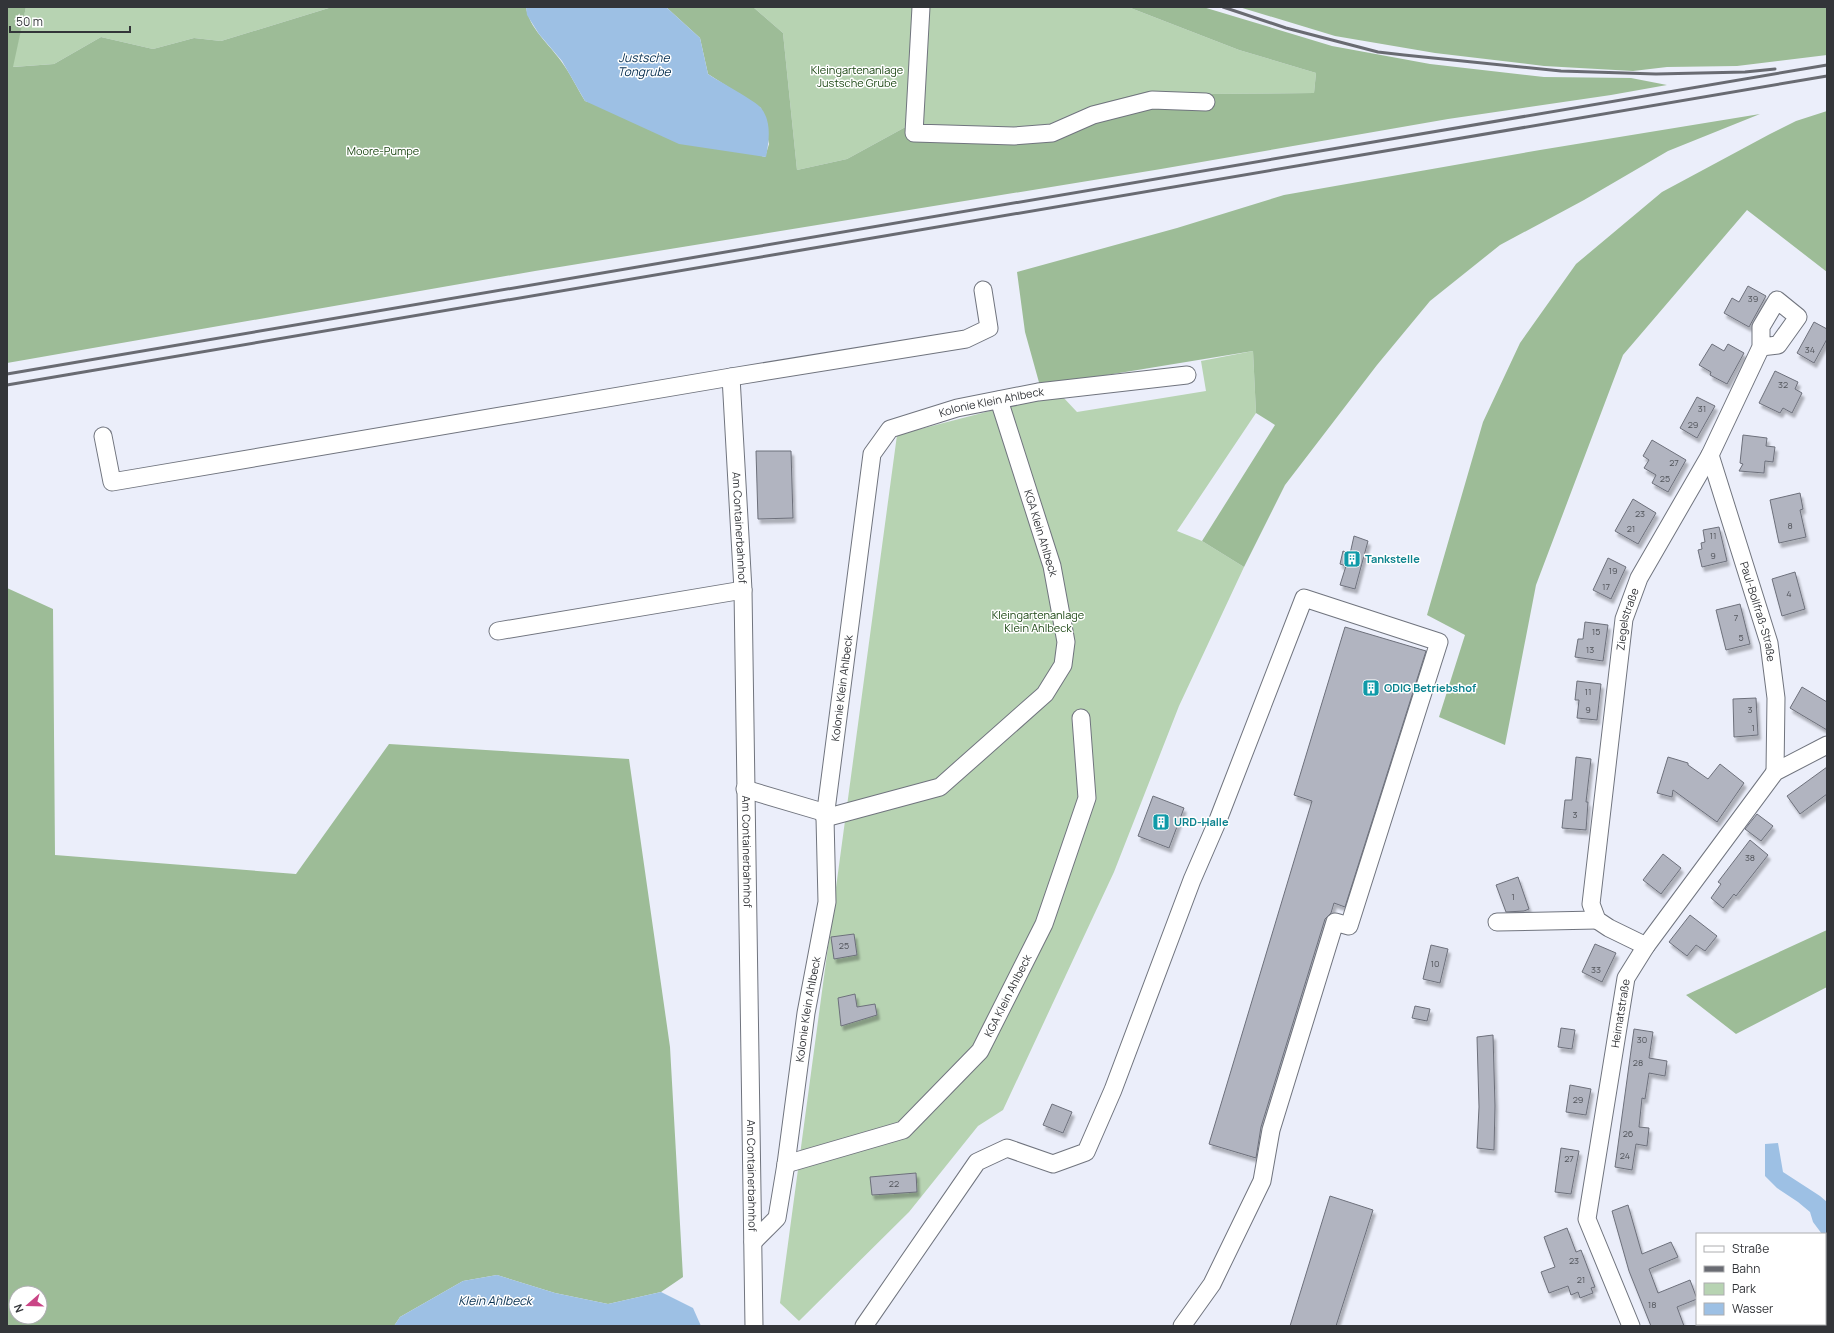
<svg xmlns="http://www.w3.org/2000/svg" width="1834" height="1333" viewBox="0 0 1834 1333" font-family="Manrope,sans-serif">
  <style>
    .green { fill: #b7d3b2 }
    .forest { fill: #9dbc97; fill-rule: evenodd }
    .water { fill: #9dc0e4 }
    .building { fill: #b1b4c0; stroke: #6d707b; filter: url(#shadow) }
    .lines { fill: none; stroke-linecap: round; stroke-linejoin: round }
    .minor-casing { stroke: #70747e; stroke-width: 19 }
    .minor { stroke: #fff; stroke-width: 17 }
    .rail { stroke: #696b72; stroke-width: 3 }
    .labels { text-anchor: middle; stroke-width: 3; stroke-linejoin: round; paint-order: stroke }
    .number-label { font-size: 9px; fill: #52555b }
    .park-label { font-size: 11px; fill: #1c4713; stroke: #fff }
    .street-label { font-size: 11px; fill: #333539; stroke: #fff }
    .culture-label { font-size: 11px; font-weight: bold; fill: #0d838f; stroke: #fff; text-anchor: start }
    .water-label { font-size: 12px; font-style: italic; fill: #052e4f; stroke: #fff }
  </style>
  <defs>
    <filter id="shadow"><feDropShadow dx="2.5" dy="4.5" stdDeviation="1" flood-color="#0004"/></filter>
  </defs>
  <rect width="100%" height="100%" fill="#ebeefa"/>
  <path class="green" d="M 26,7 L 332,7 L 221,41 L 194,38 L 153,49 L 101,37 L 54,64 L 12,67 Z
    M 753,7 L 1128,7 L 1239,50 L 1316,73 L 1314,93 L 1203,94 L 1090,106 L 1049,124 L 1011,127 L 911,124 L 847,159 L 797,170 L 783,33 Z
    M 1253,351 L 1256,413 L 1177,531 L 1202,541 L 1244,567 L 1179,706 L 1114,872 L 1003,1110 L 978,1126 L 909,1212 L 799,1321 L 780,1303 L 897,435 L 1040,398 L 1062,396 L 1077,412 L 1206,391 L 1201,361 Z"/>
  <path class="forest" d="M 7,7 L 26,7 L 13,67 L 54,64 L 101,37 L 153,49 L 194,38 L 221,41 L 332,7 L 526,7 C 529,28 549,44 561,61 C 570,73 577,88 585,101 L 765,157 L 769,144 L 761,108 L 708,74 L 700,38 L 666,7 L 753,7 L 783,33 L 797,170 L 847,159 L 911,124 L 1011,127 L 1049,124 L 1090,106 L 1149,91 L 1203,94 L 1314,93 L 1316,73 L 1239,50 L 1128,7 L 1203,7 L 1332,46 L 1430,64 L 1544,77 L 1631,78 L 1667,85 L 1611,95 L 1448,119 L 1161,169 L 535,271 L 7,363 Z
    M 1239,7 L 1827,7 L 1827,55 L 1737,66 L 1667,67 L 1633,71 L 1544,66 L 1435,53 L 1335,36 Z
    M 1827,111 L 1827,272 L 1747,210 L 1623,355 L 1536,585 L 1505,745 L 1439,717 L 1465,635 L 1427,615 L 1483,422 L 1520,343 L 1576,264 L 1662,192 L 1770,134 L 1796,121 Z
    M 1760,114 L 1668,151 L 1584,200 L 1500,245 L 1430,301 L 1377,365 L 1285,485 L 1244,567 L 1202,541 L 1275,425 L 1256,413 L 1253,351 L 1040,386 L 1025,332 L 1017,272 L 1177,228 L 1284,195 L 1540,150 Z
    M 7,588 L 53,609 L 55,855 L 296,874 L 389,744 L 629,759 L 670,1047 L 683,1277 L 661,1292 L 608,1304 L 555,1293 L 497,1275 L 463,1281 L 400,1317 L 394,1326 L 7,1326 ZM 16,1293 L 40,1293 L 40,1317 L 16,1317 Z
    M 1827,930 L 1827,987 L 1736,1034 L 1686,995 Z"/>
  <path class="water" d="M 526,7 L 666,7 L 700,38 L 708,74 C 718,81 756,101 761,108 C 772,122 769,141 766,157 L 679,144 L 585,101 L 562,61 L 539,34 L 527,15 Z
    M 1778,1143 L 1783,1172 L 1820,1196 L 1827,1202 L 1827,1238 L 1825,1234 L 1822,1234 L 1813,1222 L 1810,1212 L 1798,1202 L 1777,1188 L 1765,1176 L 1765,1144 Z
    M 497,1275 L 555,1293 L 608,1304 L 661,1292 L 693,1308 L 701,1326 L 394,1326 L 400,1317 L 463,1281 Z"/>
  <path class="building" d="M 1748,286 L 1766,296 L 1749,327 L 1724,313 L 1732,298 L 1739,302 Z
    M 1814,322 L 1827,329 L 1827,339 L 1814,363 L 1797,353 Z
    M 1712,344 L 1724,351 L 1728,344 L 1744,353 L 1727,384 L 1710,375 L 1711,372 L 1699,365 Z
    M 1775,371 L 1798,382 L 1795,389 L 1802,393 L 1792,413 L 1783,408 L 1780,413 L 1759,403 Z
    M 1697,397 L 1715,406 L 1697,438 L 1680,428 Z
    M 1743,435 L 1767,438 L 1766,446 L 1775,447 L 1773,462 L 1765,461 L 1764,473 L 1739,471 L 1743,464 L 1740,463 Z
    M 1652,440 L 1686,460 L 1668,492 L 1652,483 L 1656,475 L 1644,468 L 1649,460 L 1643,456 Z
    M 756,451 L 791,451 L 793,518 L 758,519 Z
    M 1800,493 L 1803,509 L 1800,510 L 1806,537 L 1779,543 L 1770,500 Z
    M 1633,499 L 1656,513 L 1638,544 L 1615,531 Z
    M 1719,527 L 1727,561 L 1702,567 L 1698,550 L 1702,549 L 1701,543 L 1705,542 L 1703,530 Z
    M 1354,536 L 1368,541 L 1355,589 L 1340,585 L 1346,566 L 1340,564 L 1343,551 L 1350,554 Z
    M 1608,558 L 1626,567 L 1611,599 L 1593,590 Z
    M 1795,572 L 1805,609 L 1782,616 L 1772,579 Z
    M 1740,604 L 1750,644 L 1726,650 L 1716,610 Z
    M 1585,622 L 1608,625 L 1603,661 L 1575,657 L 1578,639 L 1583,639 Z
    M 1345,627 L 1426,651 L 1345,907 L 1334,903 L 1331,913 L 1325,919 L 1261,1127 L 1256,1158 L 1209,1144 L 1312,801 L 1294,795 Z
    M 1577,681 L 1601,684 L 1597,720 L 1577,718 L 1579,700 L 1575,700 Z
    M 1802,687 L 1827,702 L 1827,730 L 1790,708 Z
    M 1756,698 L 1758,735 L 1734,737 L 1733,699 Z
    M 1576,757 L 1591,759 L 1586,802 L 1588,802 L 1586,830 L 1562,828 L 1565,800 L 1572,800 Z
    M 1668,757 L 1688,763 L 1688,765 L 1708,779 L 1720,764 L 1744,783 L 1717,822 L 1673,790 L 1672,797 L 1657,793 Z
    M 1827,767 L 1827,794 L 1800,814 L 1787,796 Z
    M 1153,796 L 1184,808 L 1169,848 L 1138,836 Z
    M 1757,814 L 1773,826 L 1761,841 L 1745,829 Z
    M 1750,840 L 1768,855 L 1736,896 L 1734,894 L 1723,908 L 1711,898 L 1721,884 L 1718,882 Z
    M 1663,854 L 1681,868 L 1661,894 L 1643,880 Z
    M 1518,877 L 1529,909 L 1524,911 L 1506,912 L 1496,885 Z
    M 1690,915 L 1717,936 L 1705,951 L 1696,945 L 1687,956 L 1669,942 Z
    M 854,934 L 857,955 L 834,959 L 831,937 Z
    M 1595,944 L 1616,953 L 1602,982 L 1582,972 Z
    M 1431,945 L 1448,949 L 1440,983 L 1423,979 Z
    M 855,994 L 857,1007 L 875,1004 L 877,1015 L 841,1026 L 838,998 Z
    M 1415,1006 L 1430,1009 L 1427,1021 L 1412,1018 Z
    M 1561,1028 L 1575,1030 L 1572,1049 L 1558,1047 Z
    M 1634,1029 L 1653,1032 L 1649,1058 L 1667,1061 L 1665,1076 L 1649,1073 L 1645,1099 L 1642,1098 L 1639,1127 L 1649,1128 L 1647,1146 L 1636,1144 L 1632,1170 L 1615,1167 Z
    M 1493,1035 L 1495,1106 L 1494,1150 L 1477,1148 L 1479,1107 L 1477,1037 Z
    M 1570,1085 L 1591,1089 L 1586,1115 L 1566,1112 Z
    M 1052,1104 L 1072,1112 L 1063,1133 L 1043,1125 Z
    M 1561,1148 L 1579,1151 L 1571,1194 L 1555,1192 Z
    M 916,1173 L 917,1192 L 872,1195 L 870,1177 Z
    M 1330,1196 L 1373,1210 L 1336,1326 L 1290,1326 Z
    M 1628,1205 L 1642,1254 L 1671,1242 L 1678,1257 L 1649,1269 L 1658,1293 L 1690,1280 L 1697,1299 L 1677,1307 L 1684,1326 L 1651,1326 L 1629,1271 L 1612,1211 Z
    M 1567,1228 L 1576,1252 L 1581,1250 L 1595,1287 L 1591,1288 L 1593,1293 L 1580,1298 L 1578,1292 L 1571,1295 L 1568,1286 L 1549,1293 L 1541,1272 L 1555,1267 L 1544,1237 Z"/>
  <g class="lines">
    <g class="minor-casing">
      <g id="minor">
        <path d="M 921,7 L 914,133 L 1014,136 L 1052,133 L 1093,115 L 1152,100 L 1206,102"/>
        <path id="s1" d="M 731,377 L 743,590 L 754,1326"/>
        <path d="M 103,436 L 112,482 L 731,377 L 966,339 L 989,328 L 983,290"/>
        <path id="s2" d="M 1710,455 L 1769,643 L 1776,698 L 1775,772"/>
        <path d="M 498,631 L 743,590"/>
        <path d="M 745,789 L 826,813"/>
        <path d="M 825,818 L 940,787 L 1045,694 L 1063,665 L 1066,642 L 1052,566 L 999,400"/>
        <path d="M 1497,922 L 1597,920"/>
        <path id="s3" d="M 1646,946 L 1609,928 L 1597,920 L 1591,904 L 1624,619 L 1639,578 L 1710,455 L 1761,347 L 1778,345 L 1798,317 L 1777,300 L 1761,327 L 1761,347"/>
        <path id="s4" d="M 786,1164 L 903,1130 L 980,1051 L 1044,924 L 1087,798 L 1081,718"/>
        <path id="s5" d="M 753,1242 L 777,1218 L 786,1164 L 806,1013 L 827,902 L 825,818 L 872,454 L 890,429 L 957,408 L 1038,392 L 1187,375"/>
        <path d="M 864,1326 L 977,1162 L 1007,1148 L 1053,1164 L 1086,1152 L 1113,1090 L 1192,880 L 1218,820 L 1304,598 L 1439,642 L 1349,926 L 1335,922 L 1271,1130 L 1262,1181 L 1212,1284 L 1182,1326"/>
        <path id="s6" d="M 1631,1326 L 1587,1219 L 1626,978 L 1646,946 L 1775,772 L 1827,745"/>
        <path d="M 1815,1326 L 1818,1324"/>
      </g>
    </g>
    <use href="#minor" class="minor"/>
    <path class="rail" d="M 1223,7 L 1286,28 L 1378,52 L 1404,55 L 1561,71 L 1656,74 L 1745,72 L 1775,69
      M 7,374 L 1827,65
      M 7,385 L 1827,76"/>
  </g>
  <defs>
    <g id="building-square" transform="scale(0.9)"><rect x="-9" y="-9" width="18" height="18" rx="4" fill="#0f9aa8" stroke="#fff"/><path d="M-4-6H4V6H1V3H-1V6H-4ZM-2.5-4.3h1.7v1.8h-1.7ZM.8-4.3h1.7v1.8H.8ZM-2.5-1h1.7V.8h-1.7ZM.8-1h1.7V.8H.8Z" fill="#fff"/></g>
  </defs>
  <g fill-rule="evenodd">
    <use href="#building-square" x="1352" y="559"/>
    <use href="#building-square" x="1371" y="688"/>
    <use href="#building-square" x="1161" y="822"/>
  </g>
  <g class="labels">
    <g class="number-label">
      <text x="1753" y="302">39</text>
      <text x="1810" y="353">34</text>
      <text x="1783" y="388">32</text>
      <text x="1702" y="412">31</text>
      <text x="1693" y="428">29</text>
      <text x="1674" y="466">27</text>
      <text x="1665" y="482">25</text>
      <text x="1640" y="517">23</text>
      <text x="1790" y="529">8</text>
      <text x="1631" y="532">21</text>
      <text x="1713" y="539">11</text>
      <text x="1713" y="559">9</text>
      <text x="1613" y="574">19</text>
      <text x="1606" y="590">17</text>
      <text x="1789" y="597">4</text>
      <text x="1736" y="621">7</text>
      <text x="1596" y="635">15</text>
      <text x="1741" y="641">5</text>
      <text x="1590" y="653">13</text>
      <text x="1588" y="695">11</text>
      <text x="1588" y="713">9</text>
      <text x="1750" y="713">3</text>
      <text x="1753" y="731">1</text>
      <text x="1575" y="818">3</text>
      <text x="1750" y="861">38</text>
      <text x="1513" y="900">1</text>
      <text x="844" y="949">25</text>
      <text x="1435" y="967">10</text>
      <text x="1596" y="973">33</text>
      <text x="1642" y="1043">30</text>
      <text x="1638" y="1066">28</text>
      <text x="1578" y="1103">29</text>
      <text x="1628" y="1137">26</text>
      <text x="1625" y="1159">24</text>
      <text x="1569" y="1162">27</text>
      <text x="894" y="1187">22</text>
      <text x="1574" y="1264">23</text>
      <text x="1581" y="1283">21</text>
      <text x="1652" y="1308">18</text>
    </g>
    <g class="park-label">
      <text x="857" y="74">Kleingartenanlage<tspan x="857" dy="13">Justsche Grube</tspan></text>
      <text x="383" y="155">Moore-Pumpe</text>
      <text x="1038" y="619">Kleingartenanlage<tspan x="1038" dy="13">Klein Ahlbeck</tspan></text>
    </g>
    <g class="street-label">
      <text dy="4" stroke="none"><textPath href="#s5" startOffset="941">Kolonie Klein Ahlbeck</textPath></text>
      <text dy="4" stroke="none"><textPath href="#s1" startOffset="151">Am Containerbahnhof</textPath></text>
      <text transform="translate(1041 533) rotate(73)" y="4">KGA Klein Ahlbeck</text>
      <text dy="4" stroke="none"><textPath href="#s2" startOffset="164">Paul-Bollfraß-Straße</textPath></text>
      <text dy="4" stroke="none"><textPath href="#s3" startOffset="360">Ziegelstraße</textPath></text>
      <text dy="4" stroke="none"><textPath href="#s5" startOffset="569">Kolonie Klein Ahlbeck</textPath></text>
      <text dy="4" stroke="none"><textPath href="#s1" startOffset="475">Am Containerbahnhof</textPath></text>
      <text dy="4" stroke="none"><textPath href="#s4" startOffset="294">KGA Klein Ahlbeck</textPath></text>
      <text dy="4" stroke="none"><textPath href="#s5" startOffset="245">Kolonie Klein Ahlbeck</textPath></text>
      <text dy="4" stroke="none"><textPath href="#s6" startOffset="324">Heimatstraße</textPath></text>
      <text dy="4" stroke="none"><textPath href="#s1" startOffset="799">Am Containerbahnhof</textPath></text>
    </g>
    <g class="culture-label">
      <text x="1365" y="563">Tankstelle</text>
      <text x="1384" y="692">ODIG Betriebshof</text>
      <text x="1174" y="826">URD-Halle</text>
    </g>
    <g class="water-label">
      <text x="644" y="62">Justsche<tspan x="644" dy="14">Tongrube</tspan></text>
      <text x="495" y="1305">Klein Ahlbeck</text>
    </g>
  </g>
  <rect width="1834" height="1333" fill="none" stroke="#333539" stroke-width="16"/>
  <rect x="1696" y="1233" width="130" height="92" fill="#ffffff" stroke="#adaeb0"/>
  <rect x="1704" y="1246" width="20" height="6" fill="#ffffff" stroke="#adaeb0"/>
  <text x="1732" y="1253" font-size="12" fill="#333539">Straße</text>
  <rect x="1704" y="1266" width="20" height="6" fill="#696b72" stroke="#adaeb0"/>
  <text x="1732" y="1273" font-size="12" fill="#333539">Bahn</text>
  <rect x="1704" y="1283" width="20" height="12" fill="#b7d3b2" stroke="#adaeb0"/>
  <text x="1732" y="1293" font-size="12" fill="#333539">Park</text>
  <rect x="1704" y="1303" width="20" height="12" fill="#9dc0e4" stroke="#adaeb0"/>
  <text x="1732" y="1313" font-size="12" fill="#333539">Wasser</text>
  <g transform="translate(28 1305) rotate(250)"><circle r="19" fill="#ffffff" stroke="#adaeb0"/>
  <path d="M0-3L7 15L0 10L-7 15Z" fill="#ca4586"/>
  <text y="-6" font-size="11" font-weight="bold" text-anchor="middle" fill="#333539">N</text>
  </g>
  <path d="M10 26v6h120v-6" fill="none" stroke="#333539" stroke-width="2"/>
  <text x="16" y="26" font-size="12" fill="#333539" stroke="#ffffff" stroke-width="3" paint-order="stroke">50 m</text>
</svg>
